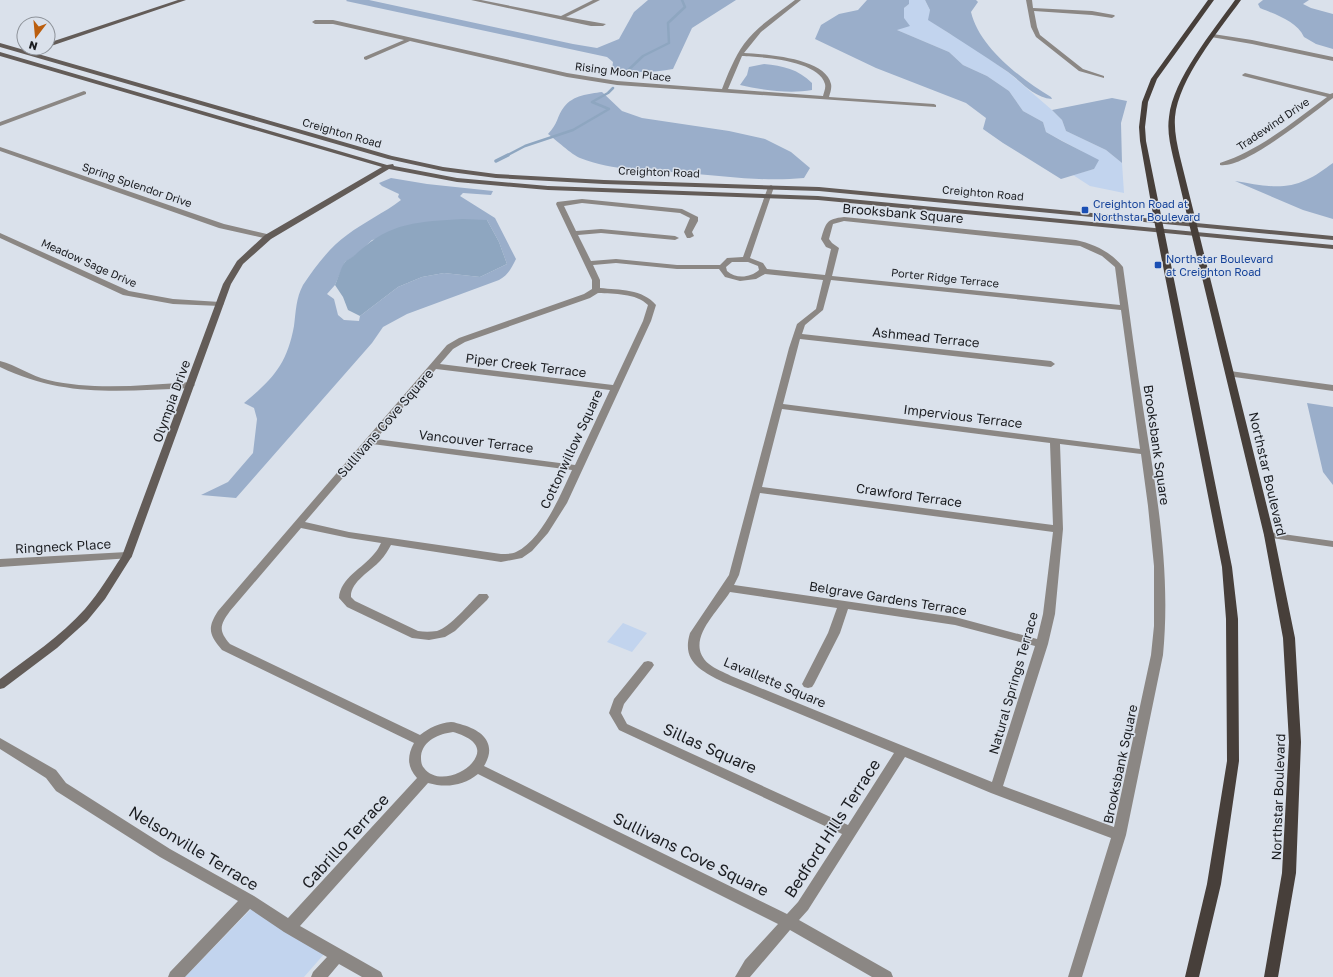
<svg xmlns="http://www.w3.org/2000/svg" width="1333" height="977" viewBox="0 0 1333 977" font-family="'Golos Text',sans-serif">
  <style>
    .green { fill: #c2d4ee }
    .forest { fill: #9aaeca; fill-rule: evenodd }
    .water { fill: #8ea6c0 }
    .lines { fill: none; stroke-linecap: round; stroke-linejoin: round }
    .stream-far1 { stroke: #8ea6c0; stroke-width: 2.5 }
    .stream { stroke: #8ea6c0; stroke-width: 3.5 }
    .street { fill: #8b8784; fill-rule: evenodd }
    .secondary { fill: #635c58; fill-rule: evenodd }
    .primary { fill: #473f3a; fill-rule: evenodd }
    .transit-dot { fill: #1a4fb4; stroke: #dae1eb; stroke-width: 1.5 }
    .labels { text-anchor: middle; stroke-width: 3; stroke-linejoin: round; paint-order: stroke }
    .far-street-label { font-size: 11px; fill: #1b1d21; stroke: #dae1eb }
    .far-transit-label { font-size: 11px; fill: #164399; stroke: #dae1eb; text-anchor: start }
    .street-label { font-size: 13px; fill: #1b1d21; stroke: #dae1eb }
    .near-street-label { font-size: 16px; fill: #1b1d21; stroke: #dae1eb }
  </style>
  <rect width="100%" height="100%" fill="#dae1eb"/>
  <path class="green" d="M 909,0 L 925,0 L 930,10 L 929,20 L 950,34 L 961,39 L 1009,73 L 1052,110 L 1062,120 L 1066,131 L 1106,150 L 1122,163 L 1124,193 L 1090,186 L 1073,175 L 1094,169 L 1083,152 L 1046,132 L 1043,122 L 1023,111 L 1009,91 L 987,76 L 963,65 L 949,52 L 897,30 L 904,18 L 904,8 L 909,4 Z
    M 623,623 L 647,633 L 632,652 L 607,642 Z
    M 251,909 L 325,953 L 304,977 L 185,977 Z"/>
  <path class="forest" d="M 347,0 L 369,0 L 573,44 L 597,48 L 619,39 L 634,12 L 648,0 L 736,0 L 692,28 L 673,69 C 652,73 633,73 612,69 L 613,62 L 607,57 L 346,1 Z
    M 867,0 L 909,0 L 909,4 L 904,8 L 904,18 L 910,26 L 897,30 L 949,52 L 963,65 L 987,76 L 1009,91 L 1023,111 L 1043,122 L 1046,132 L 1062,141 L 1099,160 L 1094,169 L 1061,179 L 1003,143 L 983,129 L 986,118 L 966,103 L 876,68 L 815,39 L 821,25 L 839,14 L 858,10 Z
    M 925,0 L 976,0 L 978,2 L 971,12 C 979,47 1021,79 1051,97 L 1052,99 C 1033,97 1023,83 1008,72 C 982,54 955,37 928,20 L 930,10 Z
    M 1263,0 L 1309,0 L 1303,4 L 1311,8 L 1333,14 L 1333,49 L 1316,44 L 1304,37 C 1297,21 1274,14 1260,8 L 1258,4 Z
    M 764,64 C 783,66 798,69 812,83 L 812,90 C 789,94 762,90 740,85 L 747,75 L 749,67 Z
    M 602,92 L 622,111 L 642,118 L 729,131 L 765,139 L 791,152 L 810,168 L 804,178 C 763,182 725,176 685,173 C 650,170 613,171 580,158 C 572,155 555,139 548,134 C 558,124 557,116 564,107 C 573,95 589,94 602,92 Z
    M 1112,98 L 1127,101 L 1121,123 L 1122,163 L 1106,150 L 1066,131 L 1062,120 L 1052,110 Z
    M 1333,163 L 1333,219 L 1303,210 L 1235,181 C 1260,185 1283,191 1306,180 C 1316,176 1324,169 1333,163 Z
    M 391,178 L 427,184 L 493,191 L 491,195 L 463,193 L 460,196 L 495,218 L 516,259 C 511,269 508,275 499,280 L 407,314 L 383,327 L 372,343 L 236,498 L 201,495 L 228,482 L 253,453 L 257,419 L 254,408 L 244,403 C 273,379 287,364 294,326 C 296,311 296,298 303,285 C 315,267 330,247 347,235 C 364,222 384,213 401,200 L 398,197 L 399,194 L 382,186 L 379,183 ZM 487,220 L 499,242 L 507,264 L 480,277 L 444,273 L 422,277 L 398,287 L 360,316 L 359,321 L 344,320 L 338,315 L 334,299 L 327,294 L 335,285 L 345,262 L 355,256 L 372,240 Z
    M 1307,403 L 1333,407 L 1333,485 L 1323,472 Z"/>
  <path class="water" d="M 463,219 L 487,220 L 499,242 L 507,264 L 480,277 L 444,273 L 422,277 L 398,287 L 360,316 L 348,310 L 343,297 L 335,285 C 338,279 341,267 345,262 C 348,259 354,257 357,253 C 392,221 419,222 463,219 Z"/>
  <g class="lines">
    <path class="stream-far1" d="M 622,76 L 643,56 L 669,43 L 668,23 L 685,7 L 682,0
      M 506,156 L 525,146 L 573,130 L 609,109 L 592,102 L 608,93 L 613,88"/>
    <path class="stream" d="M 496,161 L 508,155"/>
    <path class="street" d="M 471,0 L 481,0 L 561,16 L 593,0 L 600,0 L 566,17 L 606,24 L 603,26 L 591,26 Z
      M 795,0 L 801,0 L 761,32 L 744,53 C 765,54 826,58 831,84 C 832,88 830,93 829,97 L 934,104 L 936,105 L 936,107 L 617,85 L 567,77 L 410,41 L 366,60 L 364,59 L 364,57 L 404,40 L 333,24 L 315,24 L 312,22 L 315,20 L 333,20 L 567,73 L 617,81 L 722,89 C 728,74 734,58 744,44 C 757,26 777,14 795,0 ZM 742,56 C 761,57 819,60 825,84 C 826,88 824,92 823,96 L 728,89 Z
      M 1026,0 L 1032,0 L 1033,8 L 1092,11 L 1114,15 L 1115,16 L 1112,18 L 1092,15 L 1034,11 L 1037,27 L 1040,35 L 1083,69 L 1104,76 L 1104,78 L 1079,71 L 1036,37 L 1031,27 Z
      M 1213,34 L 1252,40 L 1333,57 L 1333,61 L 1252,44 L 1211,37 L 1211,35 Z
      M 1245,73 L 1330,94 L 1333,93 L 1333,98 C 1311,114 1245,169 1220,165 L 1220,163 C 1260,150 1293,122 1327,97 L 1243,76 L 1242,75 Z
      M 84,91 L 86,92 L 86,94 L 0,126 L 0,122 Z
      M 0,147 L 224,224 L 271,235 L 272,237 L 268,239 L 219,228 L 0,151 Z
      M 771,185 L 774,187 L 750,258 L 763,263 L 767,269 L 825,275 L 831,249 L 826,247 L 821,239 C 826,223 826,219 844,217 L 1076,240 C 1094,244 1111,252 1123,267 C 1130,316 1136,365 1144,414 C 1157,495 1171,572 1163,655 L 1126,835 L 1082,977 L 1068,977 L 1111,838 L 991,793 L 905,757 L 808,910 L 799,920 L 891,972 L 893,977 L 872,977 L 790,930 L 750,977 L 735,977 L 745,960 L 778,924 L 478,774 C 463,786 446,788 428,783 L 300,926 L 381,972 L 383,977 L 362,977 L 339,964 L 328,977 L 311,977 L 313,972 L 327,957 L 284,932 L 250,909 L 185,977 L 168,977 L 170,972 L 238,901 L 160,857 L 56,791 L 46,778 L 0,749 L 0,738 L 56,770 L 66,783 L 170,849 L 254,896 L 288,918 L 417,778 C 407,767 407,756 414,743 L 222,650 C 209,635 207,628 218,611 L 447,345 L 459,338 L 584,294 L 592,289 L 592,280 L 556,204 L 557,202 L 582,199 L 682,209 L 698,217 L 698,221 L 692,232 L 694,236 L 690,238 L 687,238 L 684,232 L 690,218 L 680,213 L 582,203 L 564,206 L 576,231 L 601,229 L 675,236 L 679,238 L 675,240 L 601,233 L 578,235 L 591,261 L 616,259 L 677,265 L 720,265 L 727,258 L 743,257 L 768,187 ZM 844,221 L 1080,246 L 1102,256 L 1115,267 L 1120,305 L 832,276 L 839,248 L 832,243 L 829,239 L 833,224 ZM 732,262 L 748,262 L 758,266 L 759,270 C 750,278 736,279 727,271 L 726,267 ZM 616,263 L 677,269 L 719,269 L 725,277 L 740,281 L 756,279 L 765,274 L 823,280 L 816,309 L 797,324 L 789,348 L 729,575 L 690,633 C 681,662 702,671 723,682 L 894,753 L 848,825 L 627,724 L 621,713 L 624,704 L 652,668 L 654,665 L 652,662 L 648,661 L 644,662 L 614,699 L 609,713 L 619,730 L 842,834 L 798,902 L 787,914 L 484,766 C 497,745 484,731 463,725 C 459,724 455,722 451,722 C 439,723 429,728 420,735 L 230,644 C 218,630 220,625 230,611 L 301,528 L 349,538 L 381,543 C 379,547 377,551 374,554 C 363,568 340,578 339,598 L 347,607 L 412,638 L 429,640 L 445,637 L 455,631 L 487,600 L 489,597 L 487,594 L 479,594 C 469,604 450,627 437,631 C 430,632 424,632 418,631 L 355,601 L 351,597 C 350,582 371,571 380,561 C 385,556 388,550 391,545 L 501,562 L 522,558 L 532,551 L 548,533 L 567,503 L 651,321 L 656,305 C 643,289 619,290 600,288 L 600,280 L 593,265 ZM 831,280 L 1121,310 L 1140,449 L 783,404 L 800,339 L 1051,367 L 1055,364 L 1051,361 L 802,334 L 805,325 L 823,310 ZM 598,293 C 614,294 636,293 648,305 L 643,321 L 613,385 L 440,364 L 453,349 L 465,342 L 590,298 ZM 436,369 L 610,390 L 575,465 L 376,439 ZM 782,409 L 1050,443 L 1053,525 L 762,487 ZM 372,444 L 572,470 C 561,494 542,540 516,552 C 512,554 506,554 501,554 L 349,532 L 305,522 ZM 1060,444 L 1141,454 L 1148,506 L 1154,566 L 1154,626 L 1151,655 L 1114,827 L 1003,786 L 1048,644 L 1055,614 L 1063,529 ZM 760,493 L 1053,532 L 1043,614 L 1037,639 L 955,617 L 734,585 L 739,575 ZM 730,592 L 837,608 L 828,633 L 802,684 L 804,687 L 808,688 L 812,687 L 814,684 L 840,633 L 848,609 L 955,625 L 1035,646 L 992,782 L 731,676 C 724,672 715,669 709,664 C 683,642 717,613 730,592 ZM 453,732 C 467,736 487,745 472,763 C 462,775 436,784 424,768 C 421,765 421,760 421,756 C 423,740 439,734 453,732 Z
      M 0,233 L 129,291 L 173,299 L 220,302 L 224,304 L 220,306 L 173,304 L 123,295 L 0,238 Z
      M 0,361 C 16,365 31,376 48,380 C 95,391 144,385 191,382 L 195,385 L 191,388 C 122,391 64,398 0,367 Z
      M 1230,371 L 1333,385 L 1333,391 L 1227,376 L 1226,374 Z
      M 1269,532 L 1333,541 L 1333,547 L 1265,537 L 1264,535 L 1265,533 Z
      M 127,552 L 131,554 L 132,556 L 131,558 L 0,567 L 0,559 Z"/>
    <path class="secondary" d="M 178,0 L 186,0 L 48,47 L 48,43 Z
      M 0,43 L 392,156 L 443,167 L 496,174 L 604,180 L 819,187 L 1333,236 L 1333,240 L 819,191 L 604,184 L 496,178 L 443,171 L 388,159 L 0,47 Z
      M 0,52 L 387,165 L 393,164 L 394,166 L 457,178 L 548,186 L 818,196 L 1333,245 L 1333,249 L 818,200 L 548,190 L 457,182 L 389,169 L 271,239 L 243,264 L 231,284 L 132,556 L 105,599 L 87,621 L 57,648 L 4,688 L 0,689 L 0,679 C 29,657 61,636 85,609 C 99,593 110,574 122,556 L 223,284 L 237,261 L 265,235 L 382,167 L 0,56 Z"/>
    <path class="primary" d="M 1208,0 L 1214,0 L 1157,79 L 1148,102 L 1145,127 L 1146,141 L 1162,220 L 1232,567 L 1238,619 L 1239,761 L 1221,884 L 1199,977 L 1185,977 L 1207,884 L 1227,761 L 1226,619 L 1222,567 L 1154,220 L 1140,141 L 1139,127 L 1142,102 L 1151,79 Z
      M 1235,0 L 1241,0 C 1218,32 1179,78 1175,117 C 1174,131 1177,144 1180,157 L 1274,535 L 1295,638 L 1301,742 L 1296,873 L 1278,977 L 1264,977 L 1282,873 L 1289,742 L 1283,638 L 1264,535 L 1173,157 C 1170,144 1167,131 1169,117 C 1173,79 1213,31 1235,0 Z"/>
  </g>
  <g class="transit-dot">
    <rect x="1081" y="206" width="8" height="8" rx="2"/>
    <rect x="1154" y="261" width="8" height="8" rx="2"/>
  </g>
  <g class="labels">
    <g class="far-street-label">
      <text transform="translate(623 72) rotate(7)" y="4">Rising Moon Place</text>
      <text transform="translate(1273 124) rotate(-34)" y="4">Tradewind Drive</text>
      <text transform="translate(342 133) rotate(16)" y="4">Creighton Road</text>
      <text transform="translate(659 172) rotate(2)" y="4">Creighton Road</text>
      <text transform="translate(137 185) rotate(19)" y="4">Spring Splendor Drive</text>
      <text transform="translate(983 193) rotate(5)" y="4">Creighton Road</text>
      <text transform="translate(89 263) rotate(24)" y="4">Meadow Sage Drive</text>
      <text transform="translate(945 278) rotate(6)" y="4">Porter Ridge Terrace</text>
    </g>
    <g class="far-transit-label">
      <text x="1093" y="208">Creighton Road at<tspan x="1093" dy="13">Northstar Boulevard</tspan></text>
      <text x="1166" y="263">Northstar Boulevard<tspan x="1166" dy="13">at Creighton Road</tspan></text>
    </g>
    <g class="street-label">
      <text transform="translate(903 213) rotate(5)" y="5">Brooksbank Square</text>
      <text transform="translate(926 337) rotate(6)" y="5">Ashmead Terrace</text>
      <text transform="translate(526 365) rotate(7)" y="5">Piper Creek Terrace</text>
      <text transform="translate(171 401) rotate(-70)" y="5">Olympia Drive</text>
      <text transform="translate(963 416) rotate(7)" y="5">Impervious Terrace</text>
      <text transform="translate(385 423) rotate(-49)" y="5">Sullivans Cove Square</text>
      <text transform="translate(476 441) rotate(7)" y="5">Vancouver Terrace</text>
      <text transform="translate(1157 445) rotate(82)" y="5">Brooksbank Square</text>
      <text transform="translate(571 449) rotate(-65)" y="5">Cottonwillow Square</text>
      <text transform="translate(1268 474) rotate(77)" y="5">Northstar Boulevard</text>
      <text transform="translate(909 495) rotate(8)" y="5">Crawford Terrace</text>
      <text transform="translate(63 546) rotate(-3)" y="5">Ringneck Place</text>
      <text transform="translate(888 598) rotate(9)" y="5">Belgrave Gardens Terrace</text>
      <text transform="translate(775 682) rotate(23)" y="5">Lavallette Square</text>
      <text transform="translate(1013 683) rotate(-74)" y="5">Natural Springs Terrace</text>
      <text transform="translate(1120 764) rotate(-78)" y="5">Brooksbank Square</text>
      <text transform="translate(1278 797) rotate(-88)" y="5">Northstar Boulevard</text>
    </g>
    <g class="near-street-label">
      <text transform="translate(710 748) rotate(24)" y="6">Sillas Square</text>
      <text transform="translate(832 828) rotate(-57)" y="6">Bedford Hills Terrace</text>
      <text transform="translate(345 841) rotate(-48)" y="6">Cabrillo Terrace</text>
      <text transform="translate(194 848) rotate(31)" y="6">Nelsonville Terrace</text>
      <text transform="translate(691 854) rotate(26)" y="6">Sullivans Cove Square</text>
    </g>
  </g>
  <g transform="translate(36 36) rotate(196)"><circle r="19" fill="#dae1eb" stroke="#8e939a"/>
  <path d="M0-3L7 15L0 10L-7 15Z" fill="#bb5e0d"/>
  <text y="-6" font-size="11" font-weight="bold" text-anchor="middle" fill="#1b1d21">N</text>
  </g>
</svg>
